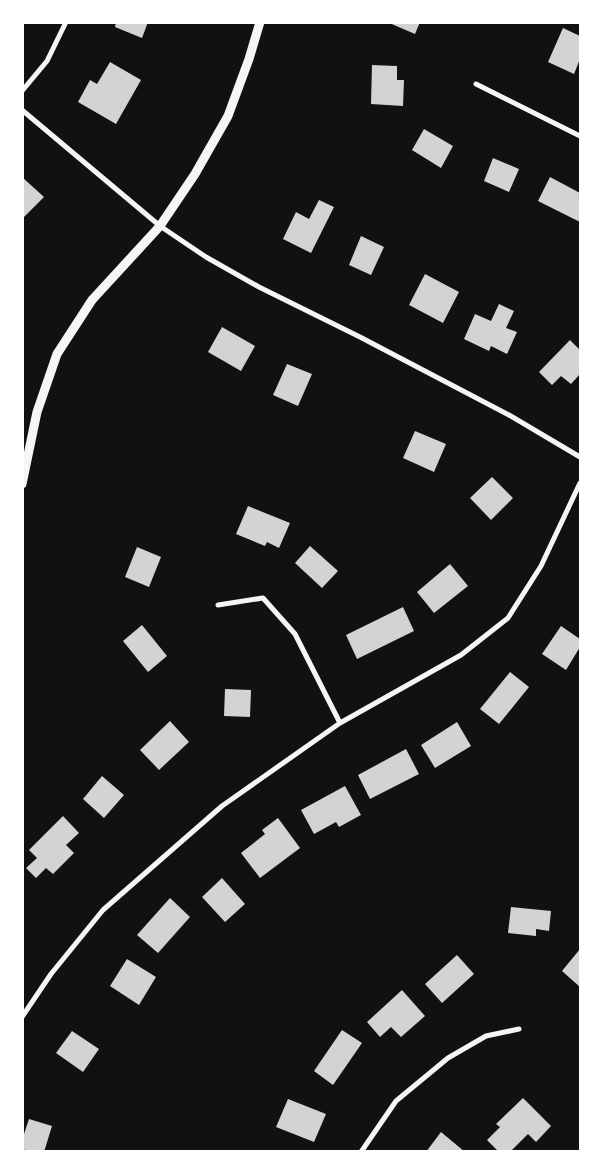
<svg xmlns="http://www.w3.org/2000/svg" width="603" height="1174" viewBox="0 0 603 1174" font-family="'Space Grotesk',sans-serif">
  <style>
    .building { fill: #d3d3d3 }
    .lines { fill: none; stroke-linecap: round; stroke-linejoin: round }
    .minor { stroke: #f5f5f5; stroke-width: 5 }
    .tertiary { stroke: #f5f5f5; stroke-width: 9 }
  </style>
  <rect width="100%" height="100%" fill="#111"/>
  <path class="building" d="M 116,22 L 148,22 L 142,38 L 115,27 Z
    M 387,22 L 420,22 L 415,34 Z
    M 563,28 L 580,36 L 580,59 L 574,74 L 548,62 Z
    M 110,62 L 141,80 L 116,124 L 78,102 L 90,80 L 97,84 Z
    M 372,65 L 397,66 L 397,80 L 404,80 L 403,106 L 371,104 Z
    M 424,129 L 453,146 L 441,168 L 412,150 Z
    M 493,158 L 519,169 L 509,192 L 484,181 Z
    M 22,177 L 44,197 L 22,219 Z
    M 550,177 L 580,193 L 580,222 L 538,201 Z
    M 319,200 L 334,207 L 311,253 L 283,239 L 296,212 L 309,219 Z
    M 361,236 L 384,247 L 371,275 L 349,265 Z
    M 425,274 L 459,292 L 443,323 L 409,305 Z
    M 499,304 L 514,311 L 506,328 L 517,332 L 507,354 L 491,346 L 489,351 L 464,339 L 475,314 L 491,321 Z
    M 222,327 L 255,346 L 241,371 L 208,352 Z
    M 570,340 L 580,350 L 580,374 L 571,384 L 561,376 L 552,385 L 539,372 Z
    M 287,364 L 312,374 L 298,406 L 273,395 Z
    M 415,431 L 446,444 L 434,472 L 403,458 Z
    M 492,477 L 513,498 L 491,520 L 470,498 Z
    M 248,506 L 290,523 L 279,548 L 267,542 L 265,546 L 236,534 Z
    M 310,546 L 338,571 L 322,588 L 295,563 Z
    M 137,547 L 161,557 L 149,587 L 125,577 Z
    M 450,564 L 468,586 L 434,613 L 417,592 Z
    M 403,607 L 414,631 L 357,659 L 346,635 Z
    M 142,625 L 167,656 L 148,672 L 123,641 Z
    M 561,626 L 580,639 L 580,647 L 566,670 L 542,654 Z
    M 510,672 L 529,687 L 499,724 L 480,709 Z
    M 225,689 L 251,690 L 250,717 L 224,716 Z
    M 170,721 L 189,742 L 159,770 L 140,750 Z
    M 457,722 L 471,746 L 435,768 L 421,745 Z
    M 406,749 L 419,774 L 370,799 L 358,775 Z
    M 102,776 L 124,795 L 104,818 L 83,799 Z
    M 345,786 L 361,815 L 339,827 L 336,822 L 314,834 L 301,810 Z
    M 63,816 L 79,833 L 66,845 L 74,853 L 53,874 L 46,868 L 36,878 L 26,868 L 37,858 L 29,850 Z
    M 278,818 L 300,848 L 260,878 L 241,853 L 265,834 L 262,830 Z
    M 222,878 L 245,904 L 225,922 L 202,897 Z
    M 170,898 L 190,917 L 158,953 L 137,935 Z
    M 511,907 L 551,911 L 549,931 L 536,929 L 536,936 L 508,933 Z
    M 580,949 L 580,987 L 562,971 Z
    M 457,955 L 474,974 L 442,1003 L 425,984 Z
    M 127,959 L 156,977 L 139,1005 L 110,986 Z
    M 402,990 L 425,1016 L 401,1037 L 391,1027 L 380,1037 L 367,1022 Z
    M 342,1030 L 362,1043 L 333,1085 L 314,1071 Z
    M 72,1031 L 99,1049 L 83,1072 L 56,1053 Z
    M 523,1098 L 551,1126 L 536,1142 L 528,1134 L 510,1152 L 499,1152 L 487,1140 L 500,1127 L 496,1124 Z
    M 288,1099 L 326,1114 L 314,1142 L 276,1127 Z
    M 29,1119 L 52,1126 L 44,1152 L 32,1152 L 22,1149 L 22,1140 Z
    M 441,1132 L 465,1152 L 426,1152 Z"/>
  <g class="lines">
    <path class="minor" d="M 476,84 L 580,136
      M 22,91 L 47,61 L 66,22
      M 22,110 L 160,226 L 206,257 L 259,287 L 360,337 L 509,415 L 580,457
      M 218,605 L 263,598 L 295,634 L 340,723
      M 22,1017 L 51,974 L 103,910 L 222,806 L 340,723 L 461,655 L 508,618 L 541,566 L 580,483
      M 361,1152 L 396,1101 L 448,1058 L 486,1036 L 519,1029"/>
    <path class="tertiary" d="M 22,484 L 37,412 L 57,354 L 92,300 L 160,226 L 195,174 L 228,116 L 249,59 L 260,22"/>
  </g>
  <rect width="603" height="1174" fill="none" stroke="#ffffff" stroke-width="48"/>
</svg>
